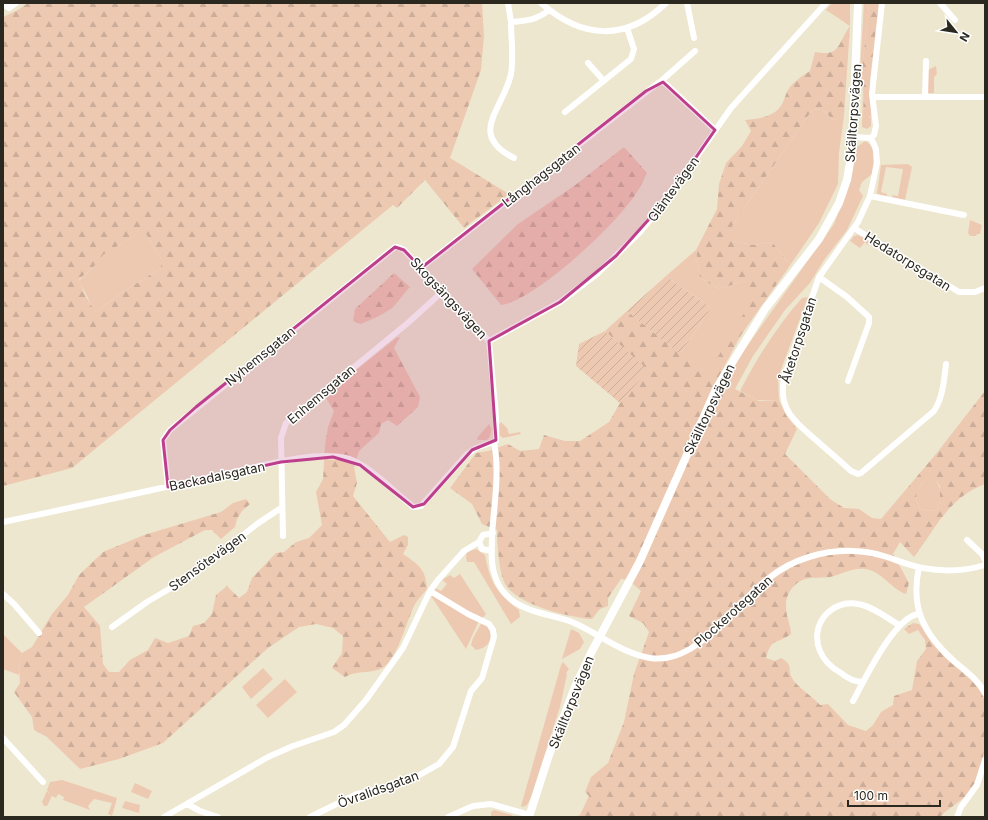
<svg xmlns="http://www.w3.org/2000/svg" width="988" height="820" viewBox="0 0 988 820" font-family="Inter,sans-serif">
  <style>
    .green { fill: #eec9b2 }
    .forest { fill: url(#forest-firs); fill-rule: evenodd }
    .garden { fill: url(#garden-furrows) }
    .lines { fill: none; stroke-linecap: round; stroke-linejoin: round }
    .minor { stroke: #fff; stroke-width: 6 }
    .tertiary { stroke: #fff; stroke-width: 8 }
    .marked { fill: #bd3f8c; fill-opacity: 0.2; stroke: #bd3f8c; stroke-width: 3; stroke-linejoin: round }
    .labels { text-anchor: middle; stroke-width: 3; stroke-linejoin: round; paint-order: stroke }
    .street-label { font-size: 13px; fill: #2a281f; stroke: #fff }
  </style>
  <defs>
    <pattern id="forest-firs" width="22" height="20" patternUnits="userSpaceOnUse"><rect width="22" height="20" fill="#eec9b2"/><path d="M5 1l3.5 6h-7zM16 11l3.5 6h-7z" fill="#ccad99"/></pattern>
    <pattern id="garden-furrows" width="10" height="10" patternUnits="userSpaceOnUse"><rect width="10" height="10" fill="#eec9b2"/><path d="M-1 1l2-2M0 10L10 0M9 11l2-2" fill="none" stroke="#ccad99"/></pattern>
  </defs>
  <rect width="100%" height="100%" fill="#ede7cf"/>
  <path class="green" d="M 832,3 L 850,3 L 850,26 L 826,10 Z
    M 864,3 L 869,3 L 861,79 L 864,88 L 863,114 L 870,118 L 871,116 L 871,126 L 867,129 L 862,127 L 862,124 L 863,91 L 860,71 Z
    M 936,66 L 937,74 L 934,77 L 934,93 L 928,93 L 928,70 Z
    M 822,109 L 833,120 L 844,116 L 839,153 L 838,184 L 819,223 L 791,264 L 787,261 L 772,242 L 754,245 L 732,241 L 732,226 L 812,110 Z
    M 865,141 C 877,146 873,164 872,174 L 862,182 L 859,190 L 863,196 L 847,230 L 824,260 L 810,283 L 785,310 L 753,356 L 735,389 L 723,383 L 735,363 L 834,224 L 848,188 L 857,147 Z
    M 908,164 L 912,167 L 905,200 L 892,197 L 893,195 L 898,196 L 903,169 L 886,167 L 881,192 L 887,194 L 887,196 L 877,194 L 881,165 Z
    M 970,220 L 982,225 L 980,234 L 977,234 L 976,236 L 970,236 L 968,233 Z
    M 137,234 L 146,234 L 161,259 L 161,268 L 126,290 L 95,312 L 92,310 C 91,301 83,290 79,280 L 91,270 L 102,255 Z
    M 858,235 L 871,242 L 868,245 L 865,242 L 860,248 L 850,241 L 854,236 Z
    M 696,250 L 700,278 L 719,289 L 744,281 C 747,283 750,290 751,295 C 752,309 716,361 707,376 L 680,354 L 711,308 L 666,276 Z
    M 808,297 L 778,378 L 779,400 L 757,400 L 740,391 C 757,358 777,326 802,298 Z
    M 501,422 L 507,428 L 509,434 L 520,432 L 521,434 L 503,438 L 500,436 L 499,425 Z
    M 489,424 C 493,428 491,436 487,440 L 478,440 L 477,438 Z
    M 924,481 L 936,481 C 943,490 941,501 937,511 L 921,510 C 914,499 915,490 924,481 Z
    M 476,549 L 485,555 C 490,583 497,593 519,610 L 520,617 L 511,624 L 474,562 L 467,562 L 466,557 L 467,552 Z
    M 460,574 L 486,614 L 478,623 L 466,649 L 431,596 L 435,588 L 441,591 L 447,584 L 442,580 L 450,575 L 454,578 Z
    M 482,622 L 488,625 C 493,638 491,647 476,650 L 471,645 L 473,638 Z
    M 571,629 L 579,633 L 584,642 L 580,649 L 562,659 Z
    M 3,634 L 22,653 L 19,667 L 19,675 L 3,669 Z
    M 563,662 L 569,669 L 566,673 L 567,674 L 560,707 L 531,797 L 527,805 L 523,807 L 521,806 L 561,665 Z
    M 263,668 L 273,679 L 251,699 L 242,687 Z
    M 285,679 L 297,692 L 268,718 L 256,705 Z
    M 62,780 L 117,798 L 112,816 L 108,814 L 112,803 L 94,799 L 88,806 L 90,810 L 63,800 L 64,797 L 58,794 L 56,798 L 52,796 L 47,806 L 44,806 L 42,802 L 47,791 L 51,796 L 47,790 L 50,782 Z
    M 135,783 L 152,791 L 148,799 L 131,792 Z
    M 125,801 L 140,805 L 139,813 L 122,808 Z
    M 494,810 L 512,815 L 513,817 L 491,817 L 491,812 Z"/>
  <path class="forest" d="M 28,3 L 482,3 L 484,36 L 481,70 L 450,158 L 509,194 L 464,228 L 425,180 L 397,208 L 393,205 L 72,468 L 3,486 L 3,17 L 18,10 ZM 137,234 L 146,234 L 161,259 L 161,268 L 126,290 L 95,312 L 84,293 L 79,279 L 91,270 L 103,255 Z
    M 869,3 L 879,3 L 870,80 L 871,116 L 867,118 L 863,115 L 864,88 L 861,79 Z
    M 850,26 L 844,116 L 833,120 L 822,109 L 812,110 L 732,226 L 732,241 L 754,245 L 772,242 L 787,261 L 791,264 L 741,335 L 717,380 L 759,401 L 779,400 L 786,415 L 797,429 L 785,454 L 830,499 L 844,508 L 859,509 L 872,518 L 881,519 L 936,454 L 985,391 L 985,484 C 947,499 937,527 914,557 L 900,542 L 893,554 L 909,583 L 906,594 C 891,589 882,571 865,569 C 853,567 842,574 830,577 C 822,578 813,577 805,579 C 793,583 785,595 786,607 C 786,617 791,625 791,634 C 777,645 772,636 766,658 L 775,661 L 781,658 C 794,665 787,669 792,678 C 796,686 813,697 820,705 L 828,704 L 848,725 L 866,731 L 873,725 L 881,712 L 893,705 L 894,696 L 912,690 L 917,661 L 926,649 L 925,640 L 918,630 L 909,634 L 904,629 L 913,623 L 919,624 C 928,634 934,646 944,656 C 958,672 979,680 985,702 C 985,729 988,774 967,795 C 959,803 948,808 940,817 L 574,817 L 580,815 L 589,796 L 585,792 L 591,777 L 608,763 L 624,722 L 634,674 L 649,632 L 643,623 L 629,616 L 641,591 L 628,580 L 621,579 L 608,598 L 608,606 L 600,609 L 592,619 C 568,617 523,606 507,587 C 499,577 497,543 497,530 L 482,524 L 472,504 L 450,488 L 476,453 L 488,451 L 508,444 L 520,451 L 539,449 L 544,435 L 565,441 L 580,441 L 609,422 L 620,403 L 647,370 L 605,331 L 627,311 L 707,375 L 746,310 L 751,295 L 744,281 L 719,289 L 700,278 L 696,250 L 717,209 L 719,184 L 726,163 L 742,146 L 751,131 L 745,120 C 757,119 773,117 780,107 C 784,102 785,95 788,90 C 793,82 802,76 810,71 L 815,52 C 841,57 837,44 850,26 ZM 924,481 L 936,481 L 940,486 L 940,502 L 937,511 L 921,510 C 914,499 915,490 924,481 Z
    M 624,147 L 647,173 C 644,179 641,186 637,192 C 619,222 535,301 501,305 L 472,269 L 518,224 L 574,186 Z
    M 394,273 L 410,287 C 403,294 399,301 393,307 C 387,313 368,321 361,324 L 353,321 L 355,309 Z
    M 400,337 L 394,348 L 420,397 L 418,407 L 397,426 L 388,420 L 381,424 L 379,433 L 359,451 L 354,467 L 357,483 L 353,496 L 390,542 L 404,535 L 408,537 L 408,545 L 403,554 C 418,564 426,569 427,589 C 423,594 417,600 414,606 C 407,621 397,658 384,667 C 371,675 359,669 345,677 L 332,668 L 342,653 L 343,636 L 333,628 L 316,624 L 299,627 L 268,648 L 163,743 L 119,759 L 80,769 L 47,737 L 34,730 L 32,717 L 14,692 L 20,683 L 19,667 L 22,653 L 32,647 L 52,614 L 68,595 L 79,575 L 103,552 L 144,535 L 221,512 L 233,503 L 246,499 L 250,504 L 242,511 L 237,519 L 235,527 L 221,539 L 212,530 L 205,530 L 154,557 L 84,607 L 100,626 L 103,664 L 109,672 L 119,672 L 130,660 L 148,650 L 155,638 L 168,643 L 189,636 L 193,626 L 204,623 L 212,614 L 216,595 L 227,586 L 239,598 L 247,592 L 252,578 L 276,553 L 284,552 L 296,542 L 309,538 L 322,525 L 316,492 L 323,479 L 325,445 L 328,427 L 334,411 L 326,398 L 329,392 L 396,338 Z"/>
  <path class="garden" d="M 666,276 L 711,308 L 680,354 L 627,311 Z
    M 605,331 L 648,370 L 620,403 L 576,366 L 579,344 Z"/>
  <g class="lines">
    <path class="minor" d="M 508,3 L 511,22
      M 541,3 C 582,39 626,42 666,3
      M 687,3 L 694,38
      M 940,3 L 955,20
      M 3,4 L 9,8 L 16,3
      M 588,63 L 604,81
      M 660,82 L 695,51
      M 873,97 L 985,97
      M 925,97 L 926,61
      M 565,112 L 631,59 L 634,49 L 627,28
      M 853,137 L 871,138 L 874,135 L 876,126 L 872,94 L 882,3
      M 871,138 L 876,149 L 877,163 L 870,196 L 858,222 L 819,277 L 784,378 C 778,409 794,421 816,440 C 827,450 839,460 851,471 L 858,474 L 861,473 L 934,411 C 943,397 944,381 946,364
      M 514,158 C 467,134 503,110 511,74 C 514,57 511,39 511,22 C 526,21 537,20 549,10
      M 870,196 L 964,215
      M 854,228 L 959,292 L 975,292 L 985,288
      M 421,268 L 658,83 L 663,82 L 667,85 L 715,130
      M 819,277 L 847,297 L 869,317 L 869,323 L 848,381
      M 489,341 L 560,302 L 597,274 L 640,232 L 667,199 L 731,108 L 826,3
      M 494,442 C 500,473 494,505 492,535 C 492,549 490,563 495,576 C 498,586 505,595 513,601 C 530,613 553,615 572,622 C 598,633 621,653 650,658 C 663,660 678,656 690,649 C 734,622 755,573 809,557 C 834,549 862,549 887,557 C 899,561 911,566 923,568 C 944,572 965,571 985,565
      M 3,522 C 76,507 148,491 220,475 C 254,468 312,450 346,458 C 368,464 392,490 410,504 L 413,507 L 421,506 L 467,454 L 476,448 L 496,441 L 496,416 L 489,341 L 404,250 L 398,247 L 395,247 L 170,430 L 163,440 L 168,487
      M 283,536 L 281,438 L 286,423 L 409,322 L 443,291
      M 967,540 L 982,554 L 985,560
      M 492,551 L 482,549 L 479,542 L 483,535 L 493,533
      M 919,567 C 910,608 924,635 955,662 C 966,671 978,680 985,693
      M 3,594 L 14,604 L 39,633
      M 112,627 L 147,602 L 191,576 L 257,524 L 281,508
      M 863,682 C 855,682 847,678 841,673 C 832,668 824,661 820,651 C 809,625 831,599 858,604 C 872,606 887,618 899,625
      M 853,701 C 865,679 894,618 918,614
      M 3,738 L 43,782
      M 187,804 L 200,811 L 218,817
      M 164,817 L 268,757 L 293,746 L 334,732 L 344,725 L 366,700 L 403,648 L 430,591 L 438,580 L 464,551 L 479,542
      M 310,817 L 357,794 L 389,787 L 416,777 L 439,764 L 453,747 L 471,691 L 482,678 L 494,637 L 493,630 L 489,624 L 468,614 L 430,591
      M 448,817 L 473,806 L 491,804 L 530,815
      M 957,817 L 961,807 L 977,785 L 985,760"/>
    <path class="tertiary" d="M 529,817 L 549,755 L 575,687 L 591,653 L 640,561 L 716,389 L 765,309 L 819,239 L 839,203 L 847,180 L 852,151 L 858,3"/>
  </g>
  <path class="marked" d="M 663,82 L 715,130 L 667,199 L 616,256 L 560,302 L 489,341 L 496,440 L 472,450 L 424,504 L 413,507 L 360,465 L 333,457 L 281,462 L 168,487 L 163,440 L 170,430 L 196,407 L 395,247 L 404,250 L 421,268 L 646,91 Z"/>
  <g class="labels">
    <g class="street-label">
      <text transform="translate(853 113) rotate(-86)" y="5">Skälltorpsvägen</text>
      <text transform="translate(541 175) rotate(-38)" y="5">Långhagsgatan</text>
      <text transform="translate(673 189) rotate(-54)" y="5">Gläntevägen</text>
      <text transform="translate(908 261) rotate(32)" y="5">Hedatorpsgatan</text>
      <text transform="translate(449 298) rotate(47)" y="5">Skogsängsvägen</text>
      <text transform="translate(798 340) rotate(-72)" y="5">Åketorpsgatan</text>
      <text transform="translate(260 356) rotate(-39)" y="5">Nyhemsgatan</text>
      <text transform="translate(321 394) rotate(-40)" y="5">Enhemsgatan</text>
      <text transform="translate(709 409) rotate(-64)" y="5">Skälltorpsvägen</text>
      <text transform="translate(217 476) rotate(-12)" y="5">Backadalsgatan</text>
      <text transform="translate(207 561) rotate(-36)" y="5">Stensötevägen</text>
      <text transform="translate(733 611) rotate(-42)" y="5">Plockerotegatan</text>
      <text transform="translate(571 702) rotate(-68)" y="5">Skälltorpsvägen</text>
      <text transform="translate(378 789) rotate(-20)" y="5">Övralidsgatan</text>
    </g>
  </g>
  <rect width="988" height="820" fill="none" stroke="#2a281f" stroke-width="8"/>
  <g transform="translate(956 32) rotate(120)" stroke="#ffffff" stroke-width="3" paint-order="stroke">
  <path d="M0-3L7 15L0 10L-7 15Z" fill="#2a281f"/>
  <text y="-6" font-size="11" font-weight="bold" text-anchor="middle" fill="#2a281f">N</text>
  </g>
  <path d="M848 800v6h92v-6" fill="none" stroke="#2a281f" stroke-width="2"/>
  <text x="854" y="800" font-size="12" fill="#2a281f" stroke="#ffffff" stroke-width="3" paint-order="stroke">100 m</text>
</svg>
